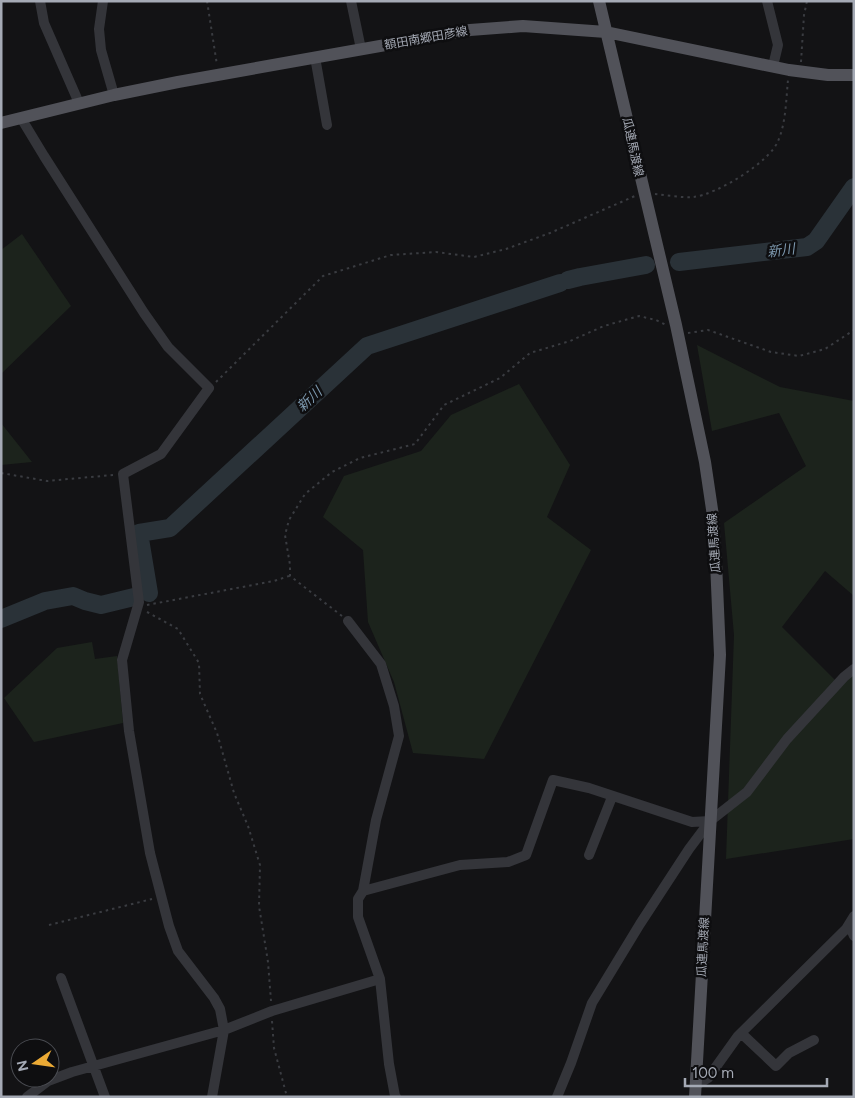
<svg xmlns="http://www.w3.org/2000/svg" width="855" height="1098" viewBox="0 0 855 1098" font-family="Figtree,'Noto Sans JP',sans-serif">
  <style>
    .green { fill: #1c231c }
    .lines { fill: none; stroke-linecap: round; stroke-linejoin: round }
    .river { stroke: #2a3238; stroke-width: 18 }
    .path { stroke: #3a3c41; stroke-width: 2; stroke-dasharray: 2.5 4; stroke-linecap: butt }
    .minor { stroke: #34353a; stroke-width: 10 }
    .major { stroke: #515259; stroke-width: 12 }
    .labels { text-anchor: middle; stroke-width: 5; stroke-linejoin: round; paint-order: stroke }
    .street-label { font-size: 12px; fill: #a5aab5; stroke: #0e0e10 }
    .water-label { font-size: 14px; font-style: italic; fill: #7d99af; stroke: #0e0e10 }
  </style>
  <rect width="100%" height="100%" fill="#131315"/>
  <path class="green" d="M 22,234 L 71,306 L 1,374 L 1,250 Z
    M 697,345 L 780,387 L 854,401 L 854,596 L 825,571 L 782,627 L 841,686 L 854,675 L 854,839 L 726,859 L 734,635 L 724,523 L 806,466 L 779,413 L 712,431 Z
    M 519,384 L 570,465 L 547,517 L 591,550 L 484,759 L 413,753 L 394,682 L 368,622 L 363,550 L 323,517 L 344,476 L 421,451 L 451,415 Z
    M 1,423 L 32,462 L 1,465 Z
    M 92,642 L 95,659 L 117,656 L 123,723 L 34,742 L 4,698 L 57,648 Z"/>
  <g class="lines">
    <path class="river" d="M 679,262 L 807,247 L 816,241 L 854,187
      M 568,280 L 580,277 L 646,265
      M 149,593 L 139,533 L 170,528 L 367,346 L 560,283
      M 1,619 L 45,601 L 73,596 L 85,601 L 101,605 L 134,597"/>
    <path class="path" d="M 207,1 L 217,65
      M 801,62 L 804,15 L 807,1
      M 655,194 C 667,195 681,198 693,197 C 716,195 770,162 778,141 C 786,123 786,100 788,80
      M 688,333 L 708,330 L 771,352 L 799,356 L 825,349 L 854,330
      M 216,382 L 323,276 L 391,255 L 436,252 L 474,257 L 506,249 L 550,233 L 635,196
      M 1,473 L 47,481 L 113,475
      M 147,605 L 274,581 L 289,576
      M 147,612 L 178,629 L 199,663 L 200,694 L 217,733 L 234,793 L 248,826 L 260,865 L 259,906 L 268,962 L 271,1001
      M 342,616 L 290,576 L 290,565 L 285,535 L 289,520 L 305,494 L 332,472 L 360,458 L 415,444 L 444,405 L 500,378 L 530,353 L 570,341 L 604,326 L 639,316 L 656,320 L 666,325
      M 49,925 L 152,899
      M 272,1021 L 274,1048 L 287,1097"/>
    <path class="minor" d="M 40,1 L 44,23 L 79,103
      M 103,1 L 99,29 L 101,50 L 114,95
      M 351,1 L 361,49
      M 767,1 L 778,45 L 773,66
      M 315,57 L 327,125
      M 21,118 L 44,156 L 144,313 L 168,347 L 209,388 L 161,454 L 123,474 L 139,602 L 122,660 L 129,731 L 150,853 L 169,926 L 178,951 L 214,998 L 220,1009 L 224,1030 L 212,1097
      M 348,621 L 381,664 L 394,706 L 399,736 L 376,820 L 363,891 L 358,899 L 358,917 L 380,979 L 389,1064 L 395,1096 L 396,1097
      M 589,855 L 612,797
      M 363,891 L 460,865 L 508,862 L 526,855 L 553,780 L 589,788 L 692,822 L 710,821
      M 849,925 L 854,936
      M 61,978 L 105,1097
      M 741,1033 L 776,1066 L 789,1053 L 814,1040
      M 695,1086 L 708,1078 L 738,1036 L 846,929 L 854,916
      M 27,1097 L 48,1081 L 72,1072 L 224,1030 L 272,1011 L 380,979
      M 557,1097 L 571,1063 L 592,1003 L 640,924 L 689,849 L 710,821 L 747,792 L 787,739 L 844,677 L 854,669"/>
    <path class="major" d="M 599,1 L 676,325 L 705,462 L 713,516 L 716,562 L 720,655 L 695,1097
      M 1,123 L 114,95 L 178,82 L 470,30 L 523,26 L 606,32 L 789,70 L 828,75 L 854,75"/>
  </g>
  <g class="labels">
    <g class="street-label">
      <text transform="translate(426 38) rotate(-10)" y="4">額田南郷田彦線</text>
      <text transform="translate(633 147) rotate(78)" y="4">瓜連馬渡線</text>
      <text transform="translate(714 543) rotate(-94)" y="4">瓜連馬渡線</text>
      <text transform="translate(703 947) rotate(-87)" y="4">瓜連馬渡線</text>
    </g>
    <g class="water-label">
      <text transform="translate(781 250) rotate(-7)" y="5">新川</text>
      <text transform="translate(309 399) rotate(-43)" y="5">新川</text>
    </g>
  </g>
  <rect width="855" height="1098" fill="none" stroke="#a5aab5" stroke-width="5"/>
  <g transform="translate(35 1063) rotate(257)"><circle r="24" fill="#0e0e10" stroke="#4a4c52"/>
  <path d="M0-4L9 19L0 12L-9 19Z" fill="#ebaa35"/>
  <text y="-8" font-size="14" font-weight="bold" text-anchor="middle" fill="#a5aab5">N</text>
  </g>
  <path d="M685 1078v8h142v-8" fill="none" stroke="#a5aab5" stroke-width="2.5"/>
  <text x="692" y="1078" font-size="15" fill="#a5aab5" stroke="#0e0e10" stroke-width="4" paint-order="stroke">100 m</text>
</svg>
